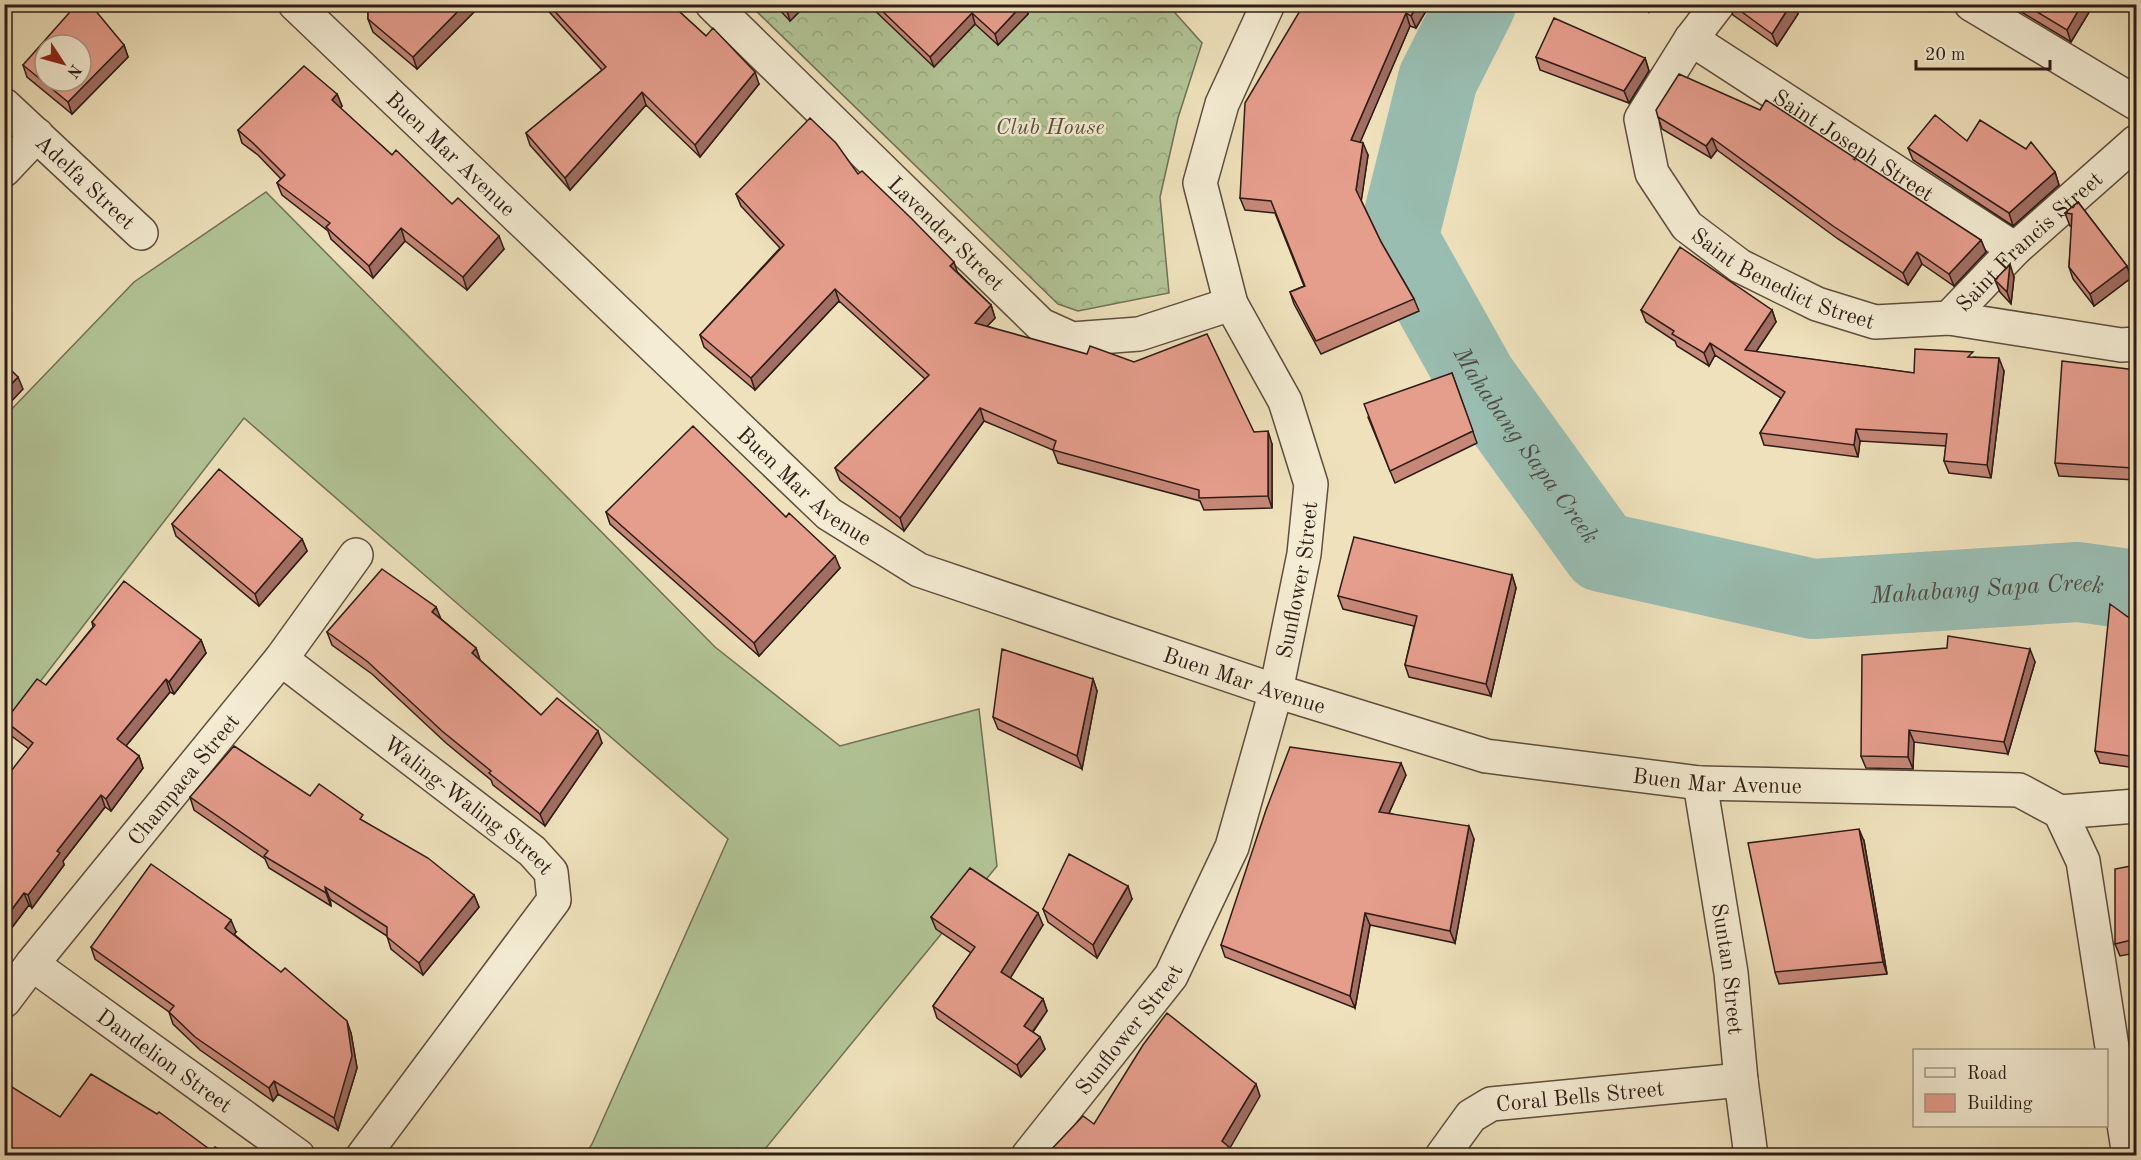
<svg xmlns="http://www.w3.org/2000/svg" width="2141" height="1160" viewBox="0 0 2141 1160" font-family="'Old Standard TT',serif">
  <style>
    .grass { fill: #b2c496; stroke: #707056; stroke-width: 1.5 }
    .forest { fill: url(#forest-crowns); stroke: #707056; stroke-width: 1.5 }
    .lines { fill: none; stroke-linecap: round; stroke-linejoin: round }
    .river { stroke: #99bdb1; stroke-width: 80 }
    .minor-casing { stroke: #5f4d3e; stroke-width: 36 }
    .tertiary-casing { stroke: #5f4d3e; stroke-width: 36 }
    .minor { stroke: #f4ecd3; stroke-width: 33 }
    .tertiary { stroke: #f4ecd3; stroke-width: 33 }
    .wall { fill: #c58778; stroke: #2f1c15; stroke-width: 1.5 }
    .shaded-wall { fill: #a06e62; stroke: #2f1c15; stroke-width: 1.5 }
    .building { fill: #e59d8c; stroke: #2f1c15; stroke-width: 1.5; fill-rule: evenodd }
    .labels { text-anchor: middle; stroke-width: 5; stroke-linejoin: round; paint-order: stroke }
    .park-label { font-size: 22px; font-style: italic; fill: #564e3c; stroke: #f4ecd3 }
    .street-label { font-size: 22px; fill: #2f1c15; stroke: #f4ecd3 }
    .water-label { font-size: 24px; font-style: italic; fill: #4f4c44; stroke: #f4ecd3 }
  </style>
  <defs>
    <pattern id="forest-crowns" width="20" height="18" patternUnits="userSpaceOnUse" patternTransform="scale(1.5)"><rect width="20" height="18" fill="#b2c496"/><path d="M2 6a3 3 0 1 1 6 0M12 15a3 3 0 1 1 6 0" fill="none" stroke="#99a880"/></pattern>
  </defs>
  <rect width="100%" height="100%" fill="#eee1bb"/>
  <filter id="stains"><feTurbulence type="fractalNoise" baseFrequency=".00333" numOctaves="4"/><feColorMatrix values="0 0 0 0 .2 0 0 0 0 .09 0 0 0 0 .02 0 0 0 .5 -.17"/></filter>
  <radialGradient id="worn" r=".72"><stop offset=".6" stop-color="#630" stop-opacity="0"/><stop offset="1" stop-color="#630" stop-opacity=".3"/></radialGradient>
  <path class="grass" d="M 266,192 L 715,647 L 840,746 L 979,709 L 997,866 L 760,1155 L 585,1155 L 592,1144 L 728,839 L 244,418 L 5,727 L 5,416 L 134,282 Z"/>
  <path class="forest" d="M 750,5 L 1168,5 L 1202,43 L 1178,118 L 1160,197 L 1169,293 L 1078,311 L 1058,304 Z"/>
  <g class="lines">
    <path class="river" id="s1" d="M 1476,4 L 1438,79 L 1398,238 L 1477,379 L 1602,552 L 1813,599 L 2078,582 L 2136,590"/>
    <g class="minor-casing">
      <g id="minor">
        <path id="s2" d="M 712,4 L 1041,325 L 1072,339 L 1139,334 L 1231,304"/>
        <path id="s3" d="M 1718,4 L 1691,39 L 1641,119 L 1652,173 L 1687,226 L 1740,266 L 1817,304 L 1875,322 L 1949,318 L 2121,345 L 2136,344"/>
        <path d="M 1971,4 L 2136,103"/>
        <path id="s4" d="M 1691,39 L 2015,249"/>
        <path id="s5" d="M 4,105 L 141,233"/>
        <path d="M 4,170 L 37,135"/>
        <path id="s6" d="M 1949,318 L 2015,249 L 2136,142"/>
        <path id="s7" d="M 281,659 L 532,851 L 551,872 L 554,900 L 363,1156"/>
        <path id="s8" d="M 1700,783 L 1731,973 L 1741,1080 L 1751,1156"/>
        <path d="M 2060,812 L 2136,806"/>
        <path id="s9" d="M 32,964 L 298,1156"/>
        <path id="s10" d="M 4,1001 L 32,964 L 281,659 L 356,555"/>
        <path id="s11" d="M 1028,1156 L 1171,976 L 1232,847 L 1276,691 L 1304,554 L 1311,484 L 1285,401 L 1231,304 L 1200,183 L 1222,104 L 1268,4"/>
        <path id="s12" d="M 1442,1156 L 1471,1116 L 1491,1104 L 1741,1080"/>
      </g>
    </g>
    <g class="tertiary-casing">
      <g id="tertiary">
        <path id="s13" d="M 295,4 L 829,514 L 919,570 L 1276,691 L 1486,756 L 1700,783 L 2019,790 L 2060,812 L 2083,861 L 2129,1156"/>
      </g>
    </g>
    <use href="#minor" class="minor"/>
    <use href="#tertiary" class="tertiary"/>
  </g>
  <path class="wall" d="M 482,4 L 417,69 L 373,32 L 368,19 L 368,5 Z
    M 542,4 L 671,4 L 759,84 L 700,157 L 646,105 L 570,190 L 530,145 L 526,133 L 602,70 Z
    M 774,4 L 807,4 L 790,21 Z
    M 868,4 L 1025,4 L 1028,14 L 998,45 L 975,24 L 934,67 Z
    M 1304,4 L 1430,4 L 1416,28 L 1410,26 L 1360,142 L 1368,155 L 1361,200 L 1381,242 L 1414,299 L 1419,311 L 1321,354 L 1294,304 L 1290,292 L 1304,286 L 1275,213 L 1245,210 L 1240,198 Z
    M 1638,4 L 1654,4 L 1649,12 Z
    M 1729,4 L 1794,4 L 1798,14 L 1777,46 L 1733,15 Z
    M 2008,4 L 2094,4 L 2071,42 Z
    M 124,45 L 128,57 L 72,114 L 27,77 L 23,65 Z
    M 1536,57 L 1645,58 L 1649,71 L 1629,103 L 1540,70 Z
    M 337,94 L 342,106 L 340,108 L 392,155 L 452,204 L 504,249 L 467,290 L 405,241 L 373,278 L 331,239 L 328,231 L 282,195 L 277,183 L 281,179 L 258,155 L 242,143 L 238,130 Z
    M 1658,117 L 1981,240 L 1986,252 L 1954,286 L 1922,264 L 1908,285 L 1838,239 L 1717,150 L 1711,158 L 1662,129 Z
    M 1967,141 L 2055,172 L 2059,185 L 2013,226 L 1913,160 L 1908,148 Z
    M 858,174 L 991,305 L 995,318 L 987,326 L 1254,432 L 1272,444 L 1272,508 L 1204,510 L 1200,501 L 1058,463 L 1053,450 L 984,421 L 904,531 L 840,480 L 835,468 L 925,379 L 839,301 L 755,390 L 704,347 L 700,335 L 780,248 L 741,206 L 736,194 Z
    M 2078,202 L 2127,266 L 2131,278 L 2094,306 L 2073,279 L 2069,267 L 2072,226 L 2070,226 L 2065,213 Z
    M 2014,277 L 2011,304 L 2000,292 L 1995,280 Z
    M 1641,310 L 1772,310 L 1776,322 L 1756,352 L 1914,373 L 1975,357 L 2004,371 L 1991,478 L 1949,473 L 1944,461 L 1946,446 L 1860,441 L 1858,457 L 1764,445 L 1760,433 L 1781,398 L 1715,355 L 1709,366 L 1677,346 L 1675,341 L 1646,322 Z
    M 2136,370 L 2136,480 L 2059,476 L 2055,463 Z
    M 1452,373 L 1477,443 L 1395,483 L 1368,417 Z
    M 606,512 L 840,568 L 759,656 L 610,524 Z
    M 172,524 L 302,539 L 307,551 L 259,606 L 176,536 Z
    M 1512,575 L 1516,588 L 1491,696 L 1409,677 L 1405,665 L 1414,626 L 1343,609 L 1338,596 Z
    M 436,607 L 440,618 L 476,648 L 480,660 L 541,715 L 602,743 L 545,826 L 493,785 L 491,780 L 446,743 L 372,674 L 332,645 L 327,632 Z
    M 92,622 L 201,640 L 206,653 L 174,694 L 170,692 L 126,746 L 139,756 L 143,768 L 111,811 L 105,807 L 63,861 L 64,865 L 32,908 L 29,905 L 4,938 L 29,749 L 9,734 L 5,721 L 46,685 L 93,627 Z
    M 2136,623 L 2136,768 L 2100,763 L 2095,751 Z
    M 1947,648 L 2035,662 L 2008,754 L 1914,742 L 1913,769 L 1866,768 L 1861,756 Z
    M 1093,679 L 1097,691 L 1082,769 L 998,729 L 993,717 Z
    M 1406,775 L 1389,813 L 1474,839 L 1455,943 L 1370,925 L 1355,1008 L 1225,957 L 1221,945 Z
    M 310,796 L 365,822 L 474,895 L 479,907 L 423,975 L 391,949 L 387,936 L 330,899 L 331,906 L 269,868 L 265,859 L 194,810 L 190,797 Z
    M 1864,841 L 1887,974 L 1779,984 L 1775,972 Z
    M 2136,865 L 2136,953 L 2120,956 L 2115,944 Z
    M 1132,899 L 1097,958 L 1048,922 L 1043,909 Z
    M 931,917 L 1043,925 L 1010,978 L 1043,999 L 1047,1011 L 1033,1032 L 1040,1037 L 1045,1049 L 1021,1077 L 937,1018 L 933,1006 L 971,953 L 936,929 Z
    M 236,932 L 234,934 L 351,1033 L 357,1068 L 338,1130 L 278,1094 L 273,1101 L 200,1050 L 173,1024 L 169,1012 L 95,959 L 91,947 Z"/>
  <path class="shaded-wall" d="M 465,4 L 482,4 L 417,69 L 413,57 Z
    M 793,4 L 807,4 L 790,21 L 787,11 Z
    M 1023,4 L 1025,4 L 1028,14 L 998,45 L 995,34 Z
    M 1418,4 L 1430,4 L 1416,28 L 1411,16 Z
    M 1646,4 L 1654,4 L 1649,12 Z
    M 1791,4 L 1794,4 L 1798,14 L 1777,46 L 1772,34 Z
    M 2082,4 L 2094,4 L 2071,42 L 2067,30 Z
    M 972,13 L 975,24 L 934,67 L 930,57 Z
    M 1406,13 L 1410,26 L 1356,152 L 1351,140 Z
    M 124,45 L 128,57 L 72,114 L 68,102 Z
    M 1645,58 L 1649,71 L 1629,103 L 1624,91 Z
    M 755,72 L 759,84 L 700,157 L 695,145 Z
    M 642,92 L 646,105 L 570,190 L 565,178 Z
    M 337,94 L 342,106 L 336,113 L 332,100 Z
    M 1712,138 L 1717,150 L 1711,158 L 1706,146 Z
    M 1363,143 L 1368,155 L 1361,203 L 1356,190 Z
    M 2055,172 L 2059,185 L 2013,226 L 2009,213 Z
    M 401,228 L 405,241 L 373,278 L 369,266 Z
    M 499,236 L 504,249 L 467,290 L 463,277 Z
    M 1981,240 L 1986,252 L 1954,286 L 1949,274 Z
    M 1917,252 L 1922,264 L 1908,285 L 1903,273 Z
    M 954,262 L 958,274 L 950,266 Z
    M 2010,264 L 2014,277 L 2011,304 L 2007,292 Z
    M 2127,266 L 2131,278 L 2094,306 L 2090,294 Z
    M 835,289 L 839,301 L 755,390 L 751,378 Z
    M 991,305 L 995,318 L 979,335 L 975,323 Z
    M 1772,310 L 1776,322 L 1749,362 L 1745,350 Z
    M 1710,343 L 1715,355 L 1709,366 L 1704,353 Z
    M 1999,358 L 2004,371 L 1991,478 L 1987,465 Z
    M 18,377 L 23,389 L 4,409 L 4,392 Z
    M 980,408 L 984,421 L 904,531 L 900,518 Z
    M 2136,418 L 2136,477 L 2133,468 Z
    M 1856,429 L 1860,441 L 1858,457 L 1854,445 Z
    M 1268,431 L 1272,444 L 1272,508 L 1268,496 Z
    M 302,539 L 307,551 L 259,606 L 255,594 Z
    M 835,556 L 840,568 L 759,656 L 754,643 Z
    M 1512,575 L 1516,588 L 1491,696 L 1486,684 Z
    M 436,607 L 441,619 L 432,612 Z
    M 201,640 L 206,653 L 174,694 L 169,682 Z
    M 476,648 L 480,660 L 472,653 Z
    M 2030,649 L 2035,662 L 2008,754 L 2004,742 Z
    M 166,679 L 170,692 L 121,752 L 117,739 Z
    M 1093,679 L 1097,691 L 1082,769 L 1077,756 Z
    M 1909,730 L 1914,742 L 1913,769 L 1908,757 Z
    M 598,731 L 602,743 L 545,826 L 540,814 Z
    M 139,756 L 143,768 L 111,811 L 106,799 Z
    M 1401,763 L 1406,775 L 1384,824 L 1379,812 Z
    M 101,795 L 105,807 L 63,861 L 64,865 L 32,908 L 28,895 L 57,851 Z
    M 1469,826 L 1474,839 L 1455,943 L 1450,931 Z
    M 1859,829 L 1864,841 L 1887,974 L 1883,962 Z
    M 1128,886 L 1132,899 L 1097,958 L 1093,945 Z
    M 325,887 L 330,899 L 331,906 L 326,893 Z
    M 24,893 L 29,905 L 4,938 L 4,920 Z
    M 474,895 L 479,907 L 423,975 L 419,963 Z
    M 1038,913 L 1043,925 L 1006,985 L 1001,972 Z
    M 1365,913 L 1370,925 L 1355,1008 L 1350,996 Z
    M 231,920 L 236,932 L 230,940 L 225,928 Z
    M 1043,999 L 1047,1011 L 1028,1038 L 1024,1026 Z
    M 347,1021 L 351,1033 L 357,1068 L 338,1130 L 334,1118 Z
    M 1040,1037 L 1045,1049 L 1021,1077 L 1017,1065 Z
    M 274,1081 L 278,1094 L 273,1101 L 269,1088 Z
    M 1256,1084 L 1260,1096 L 1230,1148 L 1232,1155 L 1221,1155 L 1222,1141 Z"/>
  <path class="building" d="M 77,4 L 90,4 L 124,45 L 68,102 L 23,65 ZM 45,45 L 81,45 L 81,81 L 45,81 Z
    M 465,4 L 413,57 L 368,19 L 368,4 Z
    M 548,4 L 671,4 L 706,36 L 713,28 L 755,72 L 695,145 L 642,92 L 565,178 L 526,133 L 606,67 Z
    M 781,4 L 793,4 L 787,11 Z
    M 875,4 L 1023,4 L 995,34 L 972,13 L 930,57 Z
    M 1304,4 L 1418,4 L 1411,16 L 1406,13 L 1351,140 L 1363,143 L 1356,190 L 1381,242 L 1414,299 L 1316,341 L 1290,292 L 1305,286 L 1271,201 L 1240,198 L 1245,103 Z
    M 1731,4 L 1791,4 L 1772,34 Z
    M 2024,4 L 2082,4 L 2067,30 Z
    M 1554,18 L 1645,58 L 1624,91 L 1536,57 Z
    M 304,66 L 337,94 L 332,100 L 392,155 L 396,150 L 452,204 L 458,198 L 499,236 L 463,277 L 401,228 L 369,266 L 326,227 L 330,223 L 277,183 L 285,175 L 253,143 L 238,130 Z
    M 1679,74 L 1760,110 L 1766,100 L 1981,240 L 1949,274 L 1917,252 L 1903,273 L 1833,226 L 1712,138 L 1706,146 L 1658,117 L 1656,110 Z
    M 1935,115 L 1967,141 L 1980,120 L 2026,149 L 2031,142 L 2055,172 L 2009,213 L 1908,148 Z
    M 810,118 L 836,143 L 858,174 L 862,171 L 911,218 L 954,262 L 950,266 L 991,305 L 975,323 L 1087,354 L 1090,346 L 1134,362 L 1207,334 L 1254,432 L 1268,431 L 1268,496 L 1199,498 L 1199,490 L 1053,450 L 1056,441 L 980,408 L 900,518 L 835,468 L 929,375 L 835,289 L 751,378 L 700,335 L 784,245 L 736,194 Z
    M 2078,202 L 2127,266 L 2090,294 L 2069,267 L 2072,214 L 2065,213 Z
    M 1680,247 L 1772,310 L 1745,350 L 1914,373 L 1915,349 L 1973,352 L 1968,357 L 1999,358 L 1987,465 L 1944,461 L 1947,434 L 1856,429 L 1854,445 L 1760,433 L 1785,392 L 1710,343 L 1704,353 L 1672,334 L 1674,331 L 1641,310 Z
    M 2010,264 L 2007,292 L 1995,280 Z
    M 2062,361 L 2136,370 L 2136,418 L 2133,468 L 2055,463 Z
    M 4,363 L 18,377 L 4,392 Z
    M 1452,373 L 1473,431 L 1390,471 L 1364,404 Z
    M 693,426 L 786,517 L 789,513 L 835,556 L 754,643 L 606,512 Z
    M 219,469 L 302,539 L 255,594 L 172,524 Z
    M 1354,537 L 1512,575 L 1486,684 L 1405,665 L 1417,616 L 1338,596 Z
    M 382,569 L 436,607 L 432,612 L 476,648 L 472,653 L 541,715 L 557,698 L 598,731 L 540,814 L 489,773 L 491,771 L 442,731 L 368,662 L 327,632 Z
    M 124,581 L 201,640 L 169,682 L 166,679 L 117,739 L 139,756 L 106,799 L 101,795 L 57,851 L 60,853 L 28,895 L 24,893 L 4,920 L 4,780 L 33,743 L 5,721 L 37,679 L 46,685 L 95,625 L 92,622 Z
    M 2110,604 L 2136,623 L 2136,757 L 2095,751 Z
    M 1948,636 L 2030,649 L 2004,742 L 1909,730 L 1908,757 L 1861,756 L 1862,655 L 1947,648 Z
    M 1002,649 L 1093,679 L 1077,756 L 993,717 Z
    M 234,746 L 310,796 L 319,784 L 363,815 L 360,819 L 428,858 L 474,895 L 419,963 L 387,937 L 387,927 L 325,887 L 326,893 L 264,856 L 268,851 L 190,797 Z
    M 1290,747 L 1401,763 L 1379,812 L 1469,826 L 1450,931 L 1365,913 L 1350,996 L 1221,945 L 1266,810 Z
    M 1859,829 L 1883,962 L 1775,972 L 1748,843 Z
    M 1069,854 L 1128,886 L 1093,945 L 1043,909 Z
    M 151,864 L 231,920 L 225,928 L 281,972 L 285,968 L 347,1021 L 352,1056 L 334,1118 L 274,1081 L 269,1088 L 195,1037 L 169,1012 L 174,1006 L 91,947 Z
    M 2136,865 L 2136,939 L 2115,944 L 2115,869 Z
    M 970,868 L 1038,913 L 1001,972 L 1043,999 L 1024,1026 L 1040,1037 L 1017,1065 L 933,1006 L 975,947 L 931,917 Z
    M 1167,1013 L 1256,1084 L 1222,1141 L 1229,1147 L 1221,1155 L 1046,1155 L 1083,1116 L 1094,1124 L 1143,1045 Z
    M 91,1074 L 157,1114 L 159,1112 L 212,1151 L 215,1147 L 229,1155 L 4,1155 L 4,1082 L 60,1117 Z"/>
  <g class="labels">
    <g class="park-label">
      <text x="1050" y="134">Club House</text>
    </g>
    <g class="street-label">
      <text dy="8" stroke="none"><textPath href="#s4" startOffset="194">Saint Joseph Street</textPath></text>
      <text dy="8" stroke="none"><textPath href="#s13" startOffset="216">Buen Mar Avenue</textPath></text>
      <text dy="8" stroke="none"><textPath href="#s5" startOffset="112">Adelfa Street</textPath></text>
      <text dy="8" stroke="none"><textPath href="#s2" startOffset="328">Lavender Street</textPath></text>
      <text dy="8" stroke="none"><textPath href="#s6" startOffset="111">Saint Francis Street</textPath></text>
      <text dy="8" stroke="none"><textPath href="#s3" startOffset="368">Saint Benedict Street</textPath></text>
      <text dy="8" stroke="none"><textPath href="#s13" startOffset="702">Buen Mar Avenue</textPath></text>
      <text dy="8" stroke="none"><textPath href="#s11" startOffset="648">Sunflower Street</textPath></text>
      <text dy="8" stroke="none"><textPath href="#s13" startOffset="1188">Buen Mar Avenue</textPath></text>
      <text dy="8" stroke="none"><textPath href="#s13" startOffset="1674">Buen Mar Avenue</textPath></text>
      <text dy="8" stroke="none"><textPath href="#s10" startOffset="285">Champaca Street</textPath></text>
      <text dy="8" stroke="none"><textPath href="#s7" startOffset="238">Waling-Waling Street</textPath></text>
      <text dy="8" stroke="none"><textPath href="#s8" startOffset="188">Suntan Street</textPath></text>
      <text dy="8" stroke="none"><textPath href="#s11" startOffset="162">Sunflower Street</textPath></text>
      <text dy="8" stroke="none"><textPath href="#s9" startOffset="164">Dandelion Street</textPath></text>
      <text dy="8" stroke="none"><textPath href="#s12" startOffset="162">Coral Bells Street</textPath></text>
    </g>
    <g class="water-label">
      <text dy="8" stroke="none"><textPath href="#s1" startOffset="492">Mahabang Sapa Creek</textPath></text>
      <text dy="8" stroke="none"><textPath href="#s1" startOffset="1014">Mahabang Sapa Creek</textPath></text>
    </g>
  </g>
  <rect width="2141" height="1160" fill="none" stroke="#eee1bb" stroke-width="24"/>
  <rect x="6" y="6" width="2129" height="1148" fill="none" stroke="#2f1c15" stroke-width="3"/>
  <rect x="12" y="12" width="2117" height="1136" fill="none" stroke="#2f1c15" stroke-width="1.5"/>
  <rect x="1913" y="1049" width="195" height="78" fill="#f4ecd3" stroke="#a59987" stroke-width="1.5"/>
  <rect x="1925" y="1068" width="30" height="9" fill="#f4ecd3" stroke="#a59987" stroke-width="1.5"/>
  <text x="1967" y="1079" font-size="18" fill="#2f1c15">Road</text>
  <rect x="1925" y="1094" width="30" height="18" fill="#e59d8c" stroke="#a59987" stroke-width="1.5"/>
  <text x="1967" y="1109" font-size="18" fill="#2f1c15">Building</text>
  <g transform="translate(63 63) rotate(126)"><circle r="28" fill="#f4ecd3" stroke="#a59987" stroke-width="1.5"/>
  <path d="M0-4.5L10 22L0 15L-10 22Z" fill="#8f2418"/>
  <text y="-9" font-size="16" font-weight="bold" text-anchor="middle" fill="#2f1c15">N</text>
  </g>
  <path d="M1916 60v9h134v-9" fill="none" stroke="#2f1c15" stroke-width="3"/>
  <text x="1925" y="60" font-size="18" fill="#2f1c15" stroke="#f4ecd3" stroke-width="4.5" paint-order="stroke">20 m</text>
  <rect width="100%" height="100%" filter="url(#stains)"/>
  <rect width="100%" height="100%" fill="url(#worn)"/>
</svg>
